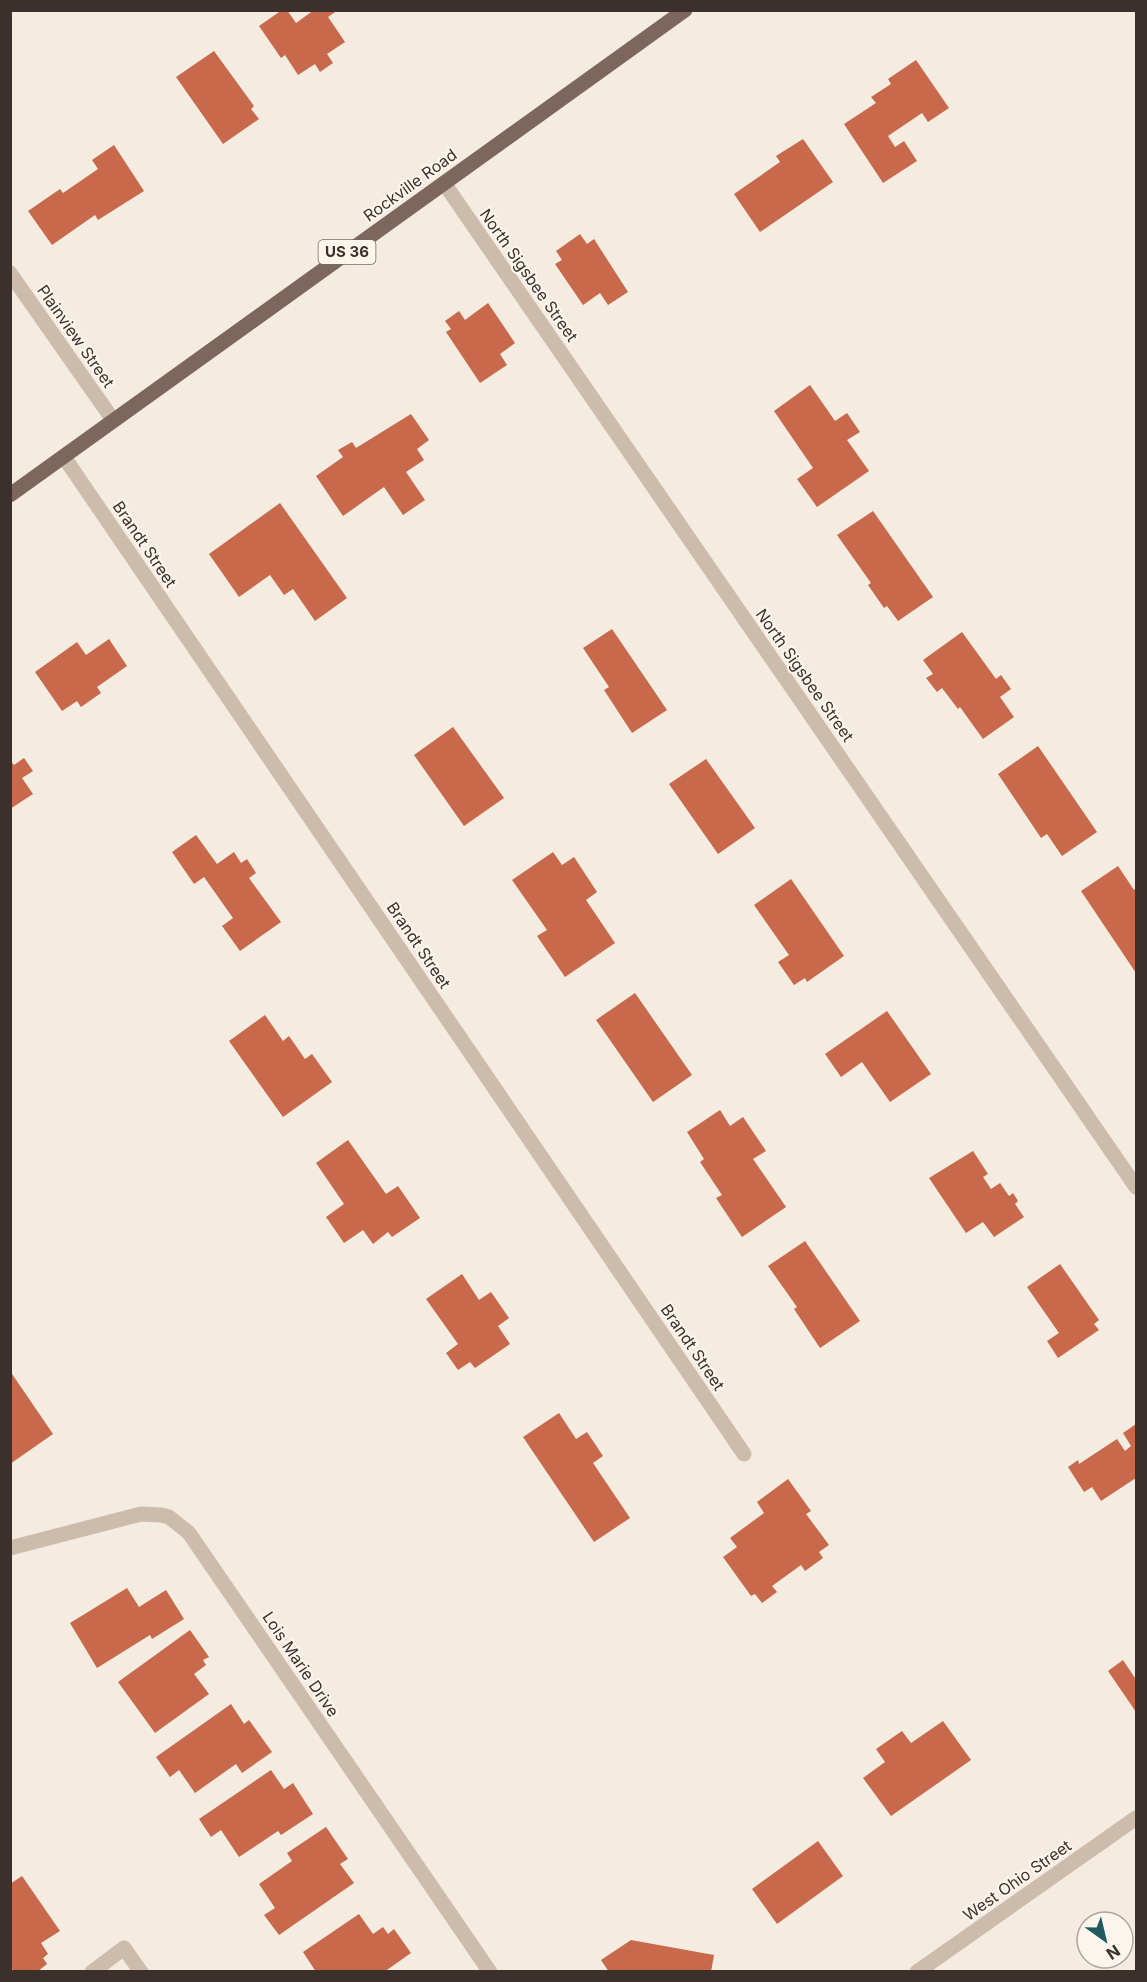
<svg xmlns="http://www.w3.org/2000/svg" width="1147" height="1982" viewBox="0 0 1147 1982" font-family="Inter,sans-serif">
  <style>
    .building { fill: #c8694b }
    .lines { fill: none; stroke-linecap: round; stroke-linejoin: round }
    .street { stroke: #cdbbac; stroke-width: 15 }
    .primary { stroke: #7d675c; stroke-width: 15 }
    .labels { text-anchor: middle; stroke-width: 4.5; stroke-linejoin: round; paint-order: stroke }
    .shield { fill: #fbf5ee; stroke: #756b66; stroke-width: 1.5 }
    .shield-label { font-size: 15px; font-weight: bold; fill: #3b302b }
    .street-label { font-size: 16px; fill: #3b302b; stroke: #fbf5ee }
  </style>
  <rect width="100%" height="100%" fill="#f4ebe1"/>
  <path class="building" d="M 282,10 L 287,10 L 296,23 L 314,10 L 338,10 L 328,17 L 345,42 L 327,54 L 333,63 L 320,72 L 315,64 L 298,75 L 285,55 L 281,58 L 259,26 Z
    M 214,51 L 254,106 L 251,109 L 259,119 L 223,144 L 176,77 Z
    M 916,60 L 949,108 L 928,122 L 922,113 L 888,136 L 895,147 L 904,141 L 917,161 L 883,183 L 844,124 L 876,103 L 871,97 L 891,84 L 888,79 Z
    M 803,139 L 833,182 L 760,232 L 734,194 L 780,162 L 776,156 Z
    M 114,145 L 144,191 L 98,220 L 95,215 L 52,245 L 28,211 L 60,189 L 63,193 L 98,169 L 92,160 Z
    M 580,234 L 587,244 L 594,239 L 628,292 L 608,305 L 600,293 L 583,305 L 555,264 L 562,260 L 556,251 Z
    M 488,303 L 515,343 L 500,354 L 507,365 L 480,383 L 446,332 L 451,329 L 445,321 L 459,311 L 465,320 Z
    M 810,385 L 835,421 L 847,413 L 860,432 L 847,440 L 869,471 L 817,507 L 797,479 L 813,468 L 774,411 Z
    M 411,414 L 429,440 L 417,449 L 424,460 L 406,472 L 425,500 L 403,515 L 384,487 L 343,516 L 316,476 L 343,457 L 338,450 L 352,442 L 356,448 Z
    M 280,503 L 347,598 L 315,621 L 293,589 L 284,595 L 270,575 L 239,597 L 209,554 Z
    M 873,511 L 933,597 L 898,621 L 887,606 L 884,608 L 868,585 L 871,583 L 837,535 Z
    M 612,629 L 667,710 L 632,733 L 604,690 L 609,687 L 583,648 Z
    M 962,632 L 996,679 L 1001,675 L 1011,689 L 1000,697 L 1014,717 L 983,739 L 960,707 L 958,709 L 942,688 L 937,692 L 926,678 L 933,674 L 923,660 Z
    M 109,639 L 127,666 L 97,687 L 101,693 L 81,707 L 77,701 L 62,711 L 35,672 L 77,642 L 86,655 Z
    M 453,727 L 504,798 L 464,826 L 414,755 Z
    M 1038,746 L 1097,832 L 1062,856 L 1047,834 L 1041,838 L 998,774 Z
    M 24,758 L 33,771 L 22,778 L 33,794 L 10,809 L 10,760 L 14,765 Z
    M 706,759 L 755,828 L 718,854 L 669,784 Z
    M 196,835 L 217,864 L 234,852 L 241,863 L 247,859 L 256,873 L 249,878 L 281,922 L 240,951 L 222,926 L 233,918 L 204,877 L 194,884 L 172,852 Z
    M 553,852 L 562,865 L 574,857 L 597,892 L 586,900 L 615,943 L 565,977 L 537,936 L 547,930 L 512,880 Z
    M 1118,866 L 1134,890 L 1136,888 L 1136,973 L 1081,891 Z
    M 791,879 L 844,956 L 807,982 L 805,978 L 794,985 L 778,962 L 789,955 L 754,905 Z
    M 635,993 L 692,1075 L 653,1102 L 596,1020 Z
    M 887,1011 L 931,1074 L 890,1102 L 862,1062 L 841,1077 L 825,1054 Z
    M 265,1015 L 283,1041 L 289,1036 L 305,1059 L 312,1054 L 332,1082 L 283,1117 L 229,1041 Z
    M 720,1110 L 730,1126 L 743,1117 L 766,1151 L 753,1159 L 786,1207 L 742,1237 L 716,1198 L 722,1195 L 700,1162 L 704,1159 L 687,1132 Z
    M 348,1140 L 386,1194 L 398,1186 L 420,1218 L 392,1237 L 388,1232 L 373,1244 L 363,1230 L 344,1243 L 326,1217 L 344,1204 L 316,1163 Z
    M 973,1151 L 988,1174 L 983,1177 L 991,1189 L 1000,1183 L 1009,1196 L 1013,1193 L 1018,1201 L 1015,1204 L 1024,1217 L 994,1237 L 983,1222 L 966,1233 L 929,1178 Z
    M 805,1241 L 860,1321 L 820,1348 L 794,1309 L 797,1307 L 768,1266 Z
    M 1060,1264 L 1099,1320 L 1094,1324 L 1099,1330 L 1058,1358 L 1047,1341 L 1059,1333 L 1027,1287 Z
    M 462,1274 L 479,1300 L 491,1292 L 509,1318 L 498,1326 L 510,1344 L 475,1368 L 470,1362 L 458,1370 L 446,1353 L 458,1344 L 426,1299 Z
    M 10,1371 L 53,1434 L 10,1464 Z
    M 559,1413 L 576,1439 L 587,1432 L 603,1456 L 593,1463 L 630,1518 L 594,1542 L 523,1437 Z
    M 1136,1424 L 1136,1478 L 1101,1501 L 1092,1487 L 1084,1492 L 1068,1467 L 1078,1460 L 1079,1464 L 1117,1439 L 1125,1451 L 1131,1446 L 1123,1433 Z
    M 788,1479 L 811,1511 L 806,1514 L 829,1545 L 819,1552 L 823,1558 L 805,1571 L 801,1565 L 772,1586 L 777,1592 L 762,1603 L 755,1594 L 751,1596 L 723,1557 L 737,1547 L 730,1538 L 764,1513 L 757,1502 Z
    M 127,1588 L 139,1607 L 166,1590 L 184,1619 L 152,1639 L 150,1635 L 97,1668 L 70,1623 Z
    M 190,1630 L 209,1657 L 203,1660 L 206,1665 L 194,1674 L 209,1694 L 155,1733 L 118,1682 Z
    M 1123,1660 L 1135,1678 L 1136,1677 L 1136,1712 L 1108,1671 Z
    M 231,1704 L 244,1724 L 249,1720 L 272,1752 L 242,1773 L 236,1764 L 195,1793 L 179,1770 L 170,1777 L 156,1757 Z
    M 943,1721 L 971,1760 L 891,1816 L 863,1778 L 885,1762 L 876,1749 L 902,1731 L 911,1743 Z
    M 271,1770 L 284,1789 L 293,1783 L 313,1814 L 281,1835 L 278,1831 L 239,1857 L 221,1830 L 211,1837 L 199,1819 Z
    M 326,1827 L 348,1859 L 340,1864 L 354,1883 L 279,1935 L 264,1915 L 275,1908 L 259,1884 L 292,1861 L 287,1853 Z
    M 818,1841 L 843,1876 L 777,1924 L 752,1889 Z
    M 22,1876 L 60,1931 L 41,1943 L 48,1954 L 43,1958 L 47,1964 L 37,1972 L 14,1972 L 10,1966 L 10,1884 Z
    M 359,1914 L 373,1934 L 383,1927 L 388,1934 L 394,1929 L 411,1953 L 384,1972 L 316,1972 L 303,1952 Z
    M 631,1940 L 714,1955 L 711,1972 L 609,1972 L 601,1960 Z"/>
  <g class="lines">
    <path class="street" d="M 444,183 L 1136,1187
      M 10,273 L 113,420
      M 64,457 L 744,1454
      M 10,1548 L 141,1514 L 161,1515 L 169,1517 L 189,1533 L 490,1972
      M 92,1972 L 124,1948 L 141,1972
      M 917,1972 L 1136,1818"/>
    <path class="primary" d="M 10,495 L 685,10"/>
  </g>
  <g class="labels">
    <rect class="shield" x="318.5" y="240" width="57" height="24" rx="4.5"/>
    <g class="shield-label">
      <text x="347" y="257">US 36</text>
    </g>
    <g class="street-label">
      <text transform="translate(410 185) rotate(-36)" y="6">Rockville Road</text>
      <text transform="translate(529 275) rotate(55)" y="6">North Sigsbee Street</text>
      <text transform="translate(76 336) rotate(55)" y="6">Plainview Street</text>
      <text transform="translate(145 544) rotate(56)" y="6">Brandt Street</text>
      <text transform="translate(805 675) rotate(55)" y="6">North Sigsbee Street</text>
      <text transform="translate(419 945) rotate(56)" y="6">Brandt Street</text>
      <text transform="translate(693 1347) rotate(56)" y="6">Brandt Street</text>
      <text transform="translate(301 1664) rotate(56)" y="6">Lois Marie Drive</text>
      <text transform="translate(1017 1880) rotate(-35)" y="6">West Ohio Street</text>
    </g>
  </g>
  <rect width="1147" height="1982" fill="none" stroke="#3b302b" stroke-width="24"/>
  <g transform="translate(1105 1940) rotate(146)"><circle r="28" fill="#fbf5ee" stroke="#aea6a0" stroke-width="1.5"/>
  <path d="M0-4.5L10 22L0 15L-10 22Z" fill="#1f5a5e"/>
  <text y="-9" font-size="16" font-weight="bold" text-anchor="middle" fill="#3b302b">N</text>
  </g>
</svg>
